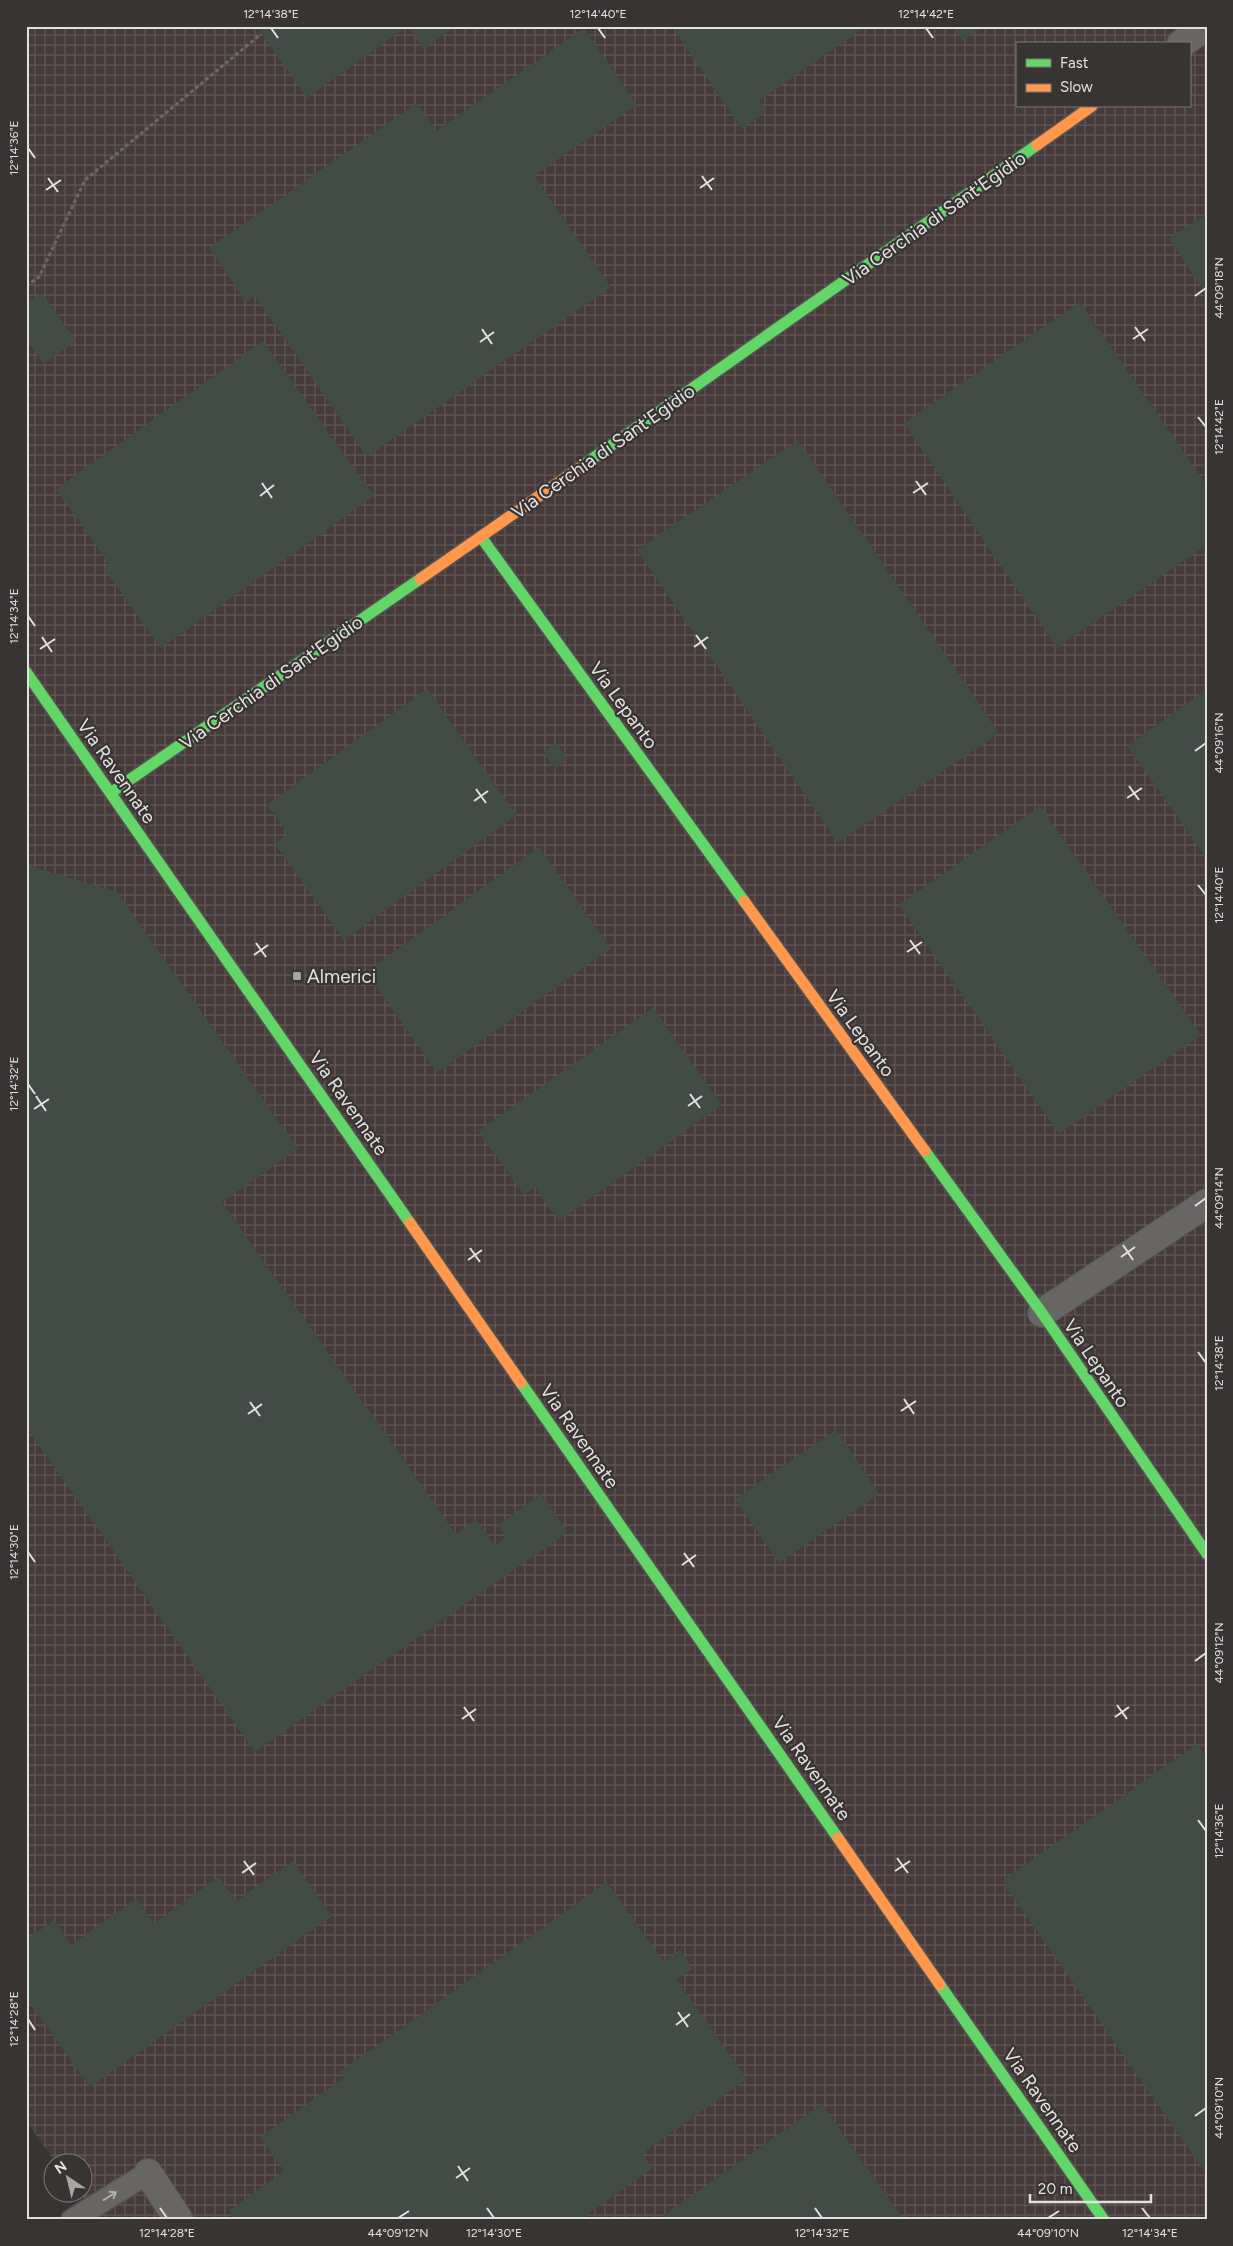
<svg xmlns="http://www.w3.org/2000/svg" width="1233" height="2246" viewBox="0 0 1233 2246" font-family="Figtree,sans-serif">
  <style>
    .industrial { fill: url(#industrial-grid); fill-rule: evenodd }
    .building { fill: #414c47 }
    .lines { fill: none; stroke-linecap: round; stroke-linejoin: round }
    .lane-casing { stroke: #565353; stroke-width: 24 }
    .street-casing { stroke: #565353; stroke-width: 30 }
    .fast-casing { stroke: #565353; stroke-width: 14 }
    .slow-casing { stroke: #565353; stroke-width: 14 }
    .path { stroke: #6a6868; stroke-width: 3; stroke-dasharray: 4 2.5; stroke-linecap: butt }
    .lane { stroke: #686665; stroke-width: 21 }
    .street { stroke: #686665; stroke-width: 28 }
    .fast { stroke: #63d668; stroke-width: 11 }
    .slow { stroke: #ff974d; stroke-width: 11 }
    .oneway { stroke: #b2afaf }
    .ticks { fill: none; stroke: #e3e0e0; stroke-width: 2 }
    .poi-dot { fill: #a7a4a4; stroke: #383433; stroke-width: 2 }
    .labels { text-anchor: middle; stroke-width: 4.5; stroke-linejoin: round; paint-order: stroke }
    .street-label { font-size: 19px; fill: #e3e0e0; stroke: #383433 }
    .poi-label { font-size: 19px; fill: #e3e0e0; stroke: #383433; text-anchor: start }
    .neatline { fill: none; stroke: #e3e0e0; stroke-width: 2 }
    .ticks-label { font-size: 12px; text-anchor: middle; fill: #e3e0e0 }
  </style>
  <defs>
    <pattern id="industrial-grid" width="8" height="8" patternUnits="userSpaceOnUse" patternTransform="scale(1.25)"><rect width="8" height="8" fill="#463b3a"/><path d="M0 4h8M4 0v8" fill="none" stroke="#615756"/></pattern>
  </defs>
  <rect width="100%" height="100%" fill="#373534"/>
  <path class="industrial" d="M 26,26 L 1207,26 L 1207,2220 L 96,2220 L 78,2194 L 82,2194 L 82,2164 L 56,2163 L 26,2121 ZM 1017,44 L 1189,44 L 1189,106 L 1017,106 Z"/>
  <path class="building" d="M 256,26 L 456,26 L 424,49 L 408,26 L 307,98 Z
    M 472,26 L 485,26 L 476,32 Z
    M 682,26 L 859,26 L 861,30 L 759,101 L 766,112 L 742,129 L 675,31 Z
    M 952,26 L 984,26 L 962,41 Z
    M 584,28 L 637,105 L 534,176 L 611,287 L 367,457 L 255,296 L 246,302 L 209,248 L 417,103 L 436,131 Z
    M 1207,214 L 1207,296 L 1169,238 Z
    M 42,293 L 76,341 L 44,364 L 26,340 L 26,303 Z
    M 1080,302 L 1207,486 L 1207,545 L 1057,648 L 904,423 Z
    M 263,341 L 374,496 L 161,648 L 104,569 L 110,565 L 56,489 Z
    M 798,440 L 999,733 L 838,843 L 637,550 Z
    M 427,689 L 517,815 L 344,940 L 275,844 L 288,834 L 267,805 Z
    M 1207,689 L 1207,859 L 1127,746 Z
    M 556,743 L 568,759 L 555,769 L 543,752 Z
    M 1040,806 L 1201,1035 L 1059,1134 L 899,905 Z
    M 539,847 L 611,948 L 437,1073 L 366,972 Z
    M 26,865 L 117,892 L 298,1149 L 222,1202 L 456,1534 L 476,1520 L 495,1545 L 506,1537 L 498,1525 L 541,1494 L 568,1532 L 255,1752 L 26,1427 Z
    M 653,1008 L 722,1105 L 559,1221 L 535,1187 L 524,1195 L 478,1131 Z
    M 836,1430 L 879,1494 L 779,1563 L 735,1499 Z
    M 1197,1744 L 1207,1758 L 1207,2175 L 1002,1881 Z
    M 293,1861 L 332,1916 L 90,2087 L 26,1998 L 26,1940 L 54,1920 L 71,1945 L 136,1899 L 154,1923 L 219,1877 L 236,1901 Z
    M 607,1882 L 664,1962 L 680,1950 L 693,1969 L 677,1980 L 747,2079 L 642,2154 L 653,2168 L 580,2220 L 235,2220 L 229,2211 L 284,2171 L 260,2137 L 344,2078 L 340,2072 Z
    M 822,2104 L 904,2220 L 657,2220 Z"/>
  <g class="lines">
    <g class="lane-casing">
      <path id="lane" d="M 72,2220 L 148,2173"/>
    </g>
    <g class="street-casing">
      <path id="street" d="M 1181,44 L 1206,26
        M 1042,1313 L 1207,1203
        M 148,2173 L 179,2220"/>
    </g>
    <g class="fast-casing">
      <path id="fast" d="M 585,464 L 1037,145
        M 481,537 L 744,901
        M 26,672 L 410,1223
        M 112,792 L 420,579
        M 925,1151 L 1042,1313 L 1207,1554
        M 521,1383 L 838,1838
        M 940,1985 L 1104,2220"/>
    </g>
    <g class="slow-casing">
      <path id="slow" d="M 1037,145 L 1092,106
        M 420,579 L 585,464
        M 744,901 L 925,1151
        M 410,1223 L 521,1383
        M 838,1838 L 940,1985"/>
    </g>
    <path class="path" d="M 26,286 L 39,277 L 85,180 L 261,34"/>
    <use href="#lane" class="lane"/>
    <use href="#street" class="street"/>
    <use href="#fast" class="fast"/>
    <use href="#slow" class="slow"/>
  </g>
  <defs><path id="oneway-shaft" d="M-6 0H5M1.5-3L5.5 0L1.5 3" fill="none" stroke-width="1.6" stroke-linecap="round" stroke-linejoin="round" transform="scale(1.25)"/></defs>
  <use class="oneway" href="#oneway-shaft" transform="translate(110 2196) rotate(-32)"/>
  <path class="ticks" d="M 271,28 L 278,38M 598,28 L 605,38M 926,28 L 933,38M 28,148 L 35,158M 702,176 L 712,190M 48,178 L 58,192M 700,188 L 714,178M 46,190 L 61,180M 1195,296 L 1206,288M 1135,327 L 1145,341M 482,329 L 492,344M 1133,339 L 1148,329M 480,342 L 494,332M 1198,417 L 1206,427M 916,481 L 926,495M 262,483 L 272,498M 913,493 L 928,483M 260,496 L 274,485M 28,616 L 35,626M 696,635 L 706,649M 42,637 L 52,652M 694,647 L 708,637M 40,649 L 55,639M 1195,751 L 1206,743M 1129,786 L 1139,800M 476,789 L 486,803M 1127,798 L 1142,788M 474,801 L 488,791M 1198,885 L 1206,895M 910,940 L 920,954M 256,943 L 266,957M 907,952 L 922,942M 254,955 L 268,945M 28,1084 L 35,1094M 690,1094 L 700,1108M 36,1096 L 46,1111M 688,1106 L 702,1096M 34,1109 L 49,1099M 1195,1206 L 1206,1198M 1123,1245 L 1133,1260M 470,1248 L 480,1262M 1121,1257 L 1135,1247M 468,1260 L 482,1250M 1198,1352 L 1206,1363M 904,1399 L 914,1414M 250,1402 L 260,1416M 901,1411 L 916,1401M 248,1414 L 262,1404M 28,1552 L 35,1562M 684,1553 L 694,1567M 682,1565 L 696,1555M 1195,1661 L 1206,1653M 1117,1705 L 1127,1719M 464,1707 L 474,1721M 1115,1717 L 1129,1707M 462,1719 L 476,1709M 1198,1820 L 1206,1831M 897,1858 L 908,1873M 244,1861 L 254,1875M 895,1871 L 910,1861M 242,1873 L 256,1863M 678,2012 L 688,2027M 28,2019 L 35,2030M 676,2025 L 690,2014M 1195,2116 L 1206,2108M 458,2166 L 468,2181M 456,2178 L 470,2168M 160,2208 L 167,2218M 487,2208 L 494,2218M 815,2208 L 822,2218M 1142,2208 L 1150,2218M 398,2218 L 409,2211M 1048,2218 L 1059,2211"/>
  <rect class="poi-dot" x="292" y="971" width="10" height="10" rx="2.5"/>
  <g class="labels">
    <g class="street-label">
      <text transform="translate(934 218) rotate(-35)" y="7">Via Cerchia di Sant'Egidio</text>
      <text transform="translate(603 451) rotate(-35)" y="7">Via Cerchia di Sant'Egidio</text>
      <text transform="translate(271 682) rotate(-35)" y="7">Via Cerchia di Sant'Egidio</text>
      <text transform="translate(624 705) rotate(54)" y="7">Via Lepanto</text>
      <text transform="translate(117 771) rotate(55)" y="7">Via Ravennate</text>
      <text transform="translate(861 1033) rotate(54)" y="7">Via Lepanto</text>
      <text transform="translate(349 1103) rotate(55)" y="7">Via Ravennate</text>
      <text transform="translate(1097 1363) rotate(56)" y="7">Via Lepanto</text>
      <text transform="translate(580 1436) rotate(55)" y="7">Via Ravennate</text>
      <text transform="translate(812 1768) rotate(55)" y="7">Via Ravennate</text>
      <text transform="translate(1043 2100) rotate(55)" y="7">Via Ravennate</text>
    </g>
    <g class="poi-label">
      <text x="307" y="983">Almerici</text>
    </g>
  </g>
  <rect width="1233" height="2246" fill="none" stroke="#383433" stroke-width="55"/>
  <rect x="1016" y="42" width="175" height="65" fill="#383433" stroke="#7c7978"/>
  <rect x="1026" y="59" width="25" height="8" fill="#63d668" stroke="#7c7978"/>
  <text x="1060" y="68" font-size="15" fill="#e3e0e0">Fast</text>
  <rect x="1026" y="84" width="25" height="8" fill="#ff974d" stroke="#7c7978"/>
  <text x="1060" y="92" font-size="15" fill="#e3e0e0">Slow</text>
  <g transform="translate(68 2178) rotate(325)"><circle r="24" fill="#383433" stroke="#7c7978"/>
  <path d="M0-4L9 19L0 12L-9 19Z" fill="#a7a4a4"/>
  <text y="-8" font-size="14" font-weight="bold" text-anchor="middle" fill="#e3e0e0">N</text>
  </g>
  <path d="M1030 2194v8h121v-8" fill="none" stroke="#e3e0e0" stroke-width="2.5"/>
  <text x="1038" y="2194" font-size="15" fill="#e3e0e0" stroke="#383433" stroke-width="4" paint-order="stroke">20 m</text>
  <rect x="28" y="28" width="1178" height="2190" class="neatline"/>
  <g class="ticks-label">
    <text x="271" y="18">12°14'38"E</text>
    <text x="598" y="18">12°14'40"E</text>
    <text x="926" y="18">12°14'42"E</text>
    <text transform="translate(14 148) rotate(-90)" y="4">12°14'36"E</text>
    <text transform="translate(1219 288) rotate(-90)" y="4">44°09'18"N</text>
    <text transform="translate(1219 427) rotate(-90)" y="4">12°14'42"E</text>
    <text transform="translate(14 616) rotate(-90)" y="4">12°14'34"E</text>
    <text transform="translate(1219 743) rotate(-90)" y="4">44°09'16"N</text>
    <text transform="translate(1219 895) rotate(-90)" y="4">12°14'40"E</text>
    <text transform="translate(14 1084) rotate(-90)" y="4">12°14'32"E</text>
    <text transform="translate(1219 1198) rotate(-90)" y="4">44°09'14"N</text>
    <text transform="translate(1219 1363) rotate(-90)" y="4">12°14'38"E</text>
    <text transform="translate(14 1552) rotate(-90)" y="4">12°14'30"E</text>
    <text transform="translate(1219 1653) rotate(-90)" y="4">44°09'12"N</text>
    <text transform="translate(1219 1831) rotate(-90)" y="4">12°14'36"E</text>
    <text transform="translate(14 2019) rotate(-90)" y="4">12°14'28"E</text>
    <text transform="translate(1219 2108) rotate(-90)" y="4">44°09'10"N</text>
    <text x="167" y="2237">12°14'28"E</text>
    <text x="398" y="2237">44°09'12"N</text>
    <text x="494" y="2237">12°14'30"E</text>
    <text x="822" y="2237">12°14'32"E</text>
    <text x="1048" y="2237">44°09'10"N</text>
    <text x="1150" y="2237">12°14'34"E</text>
  </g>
</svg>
